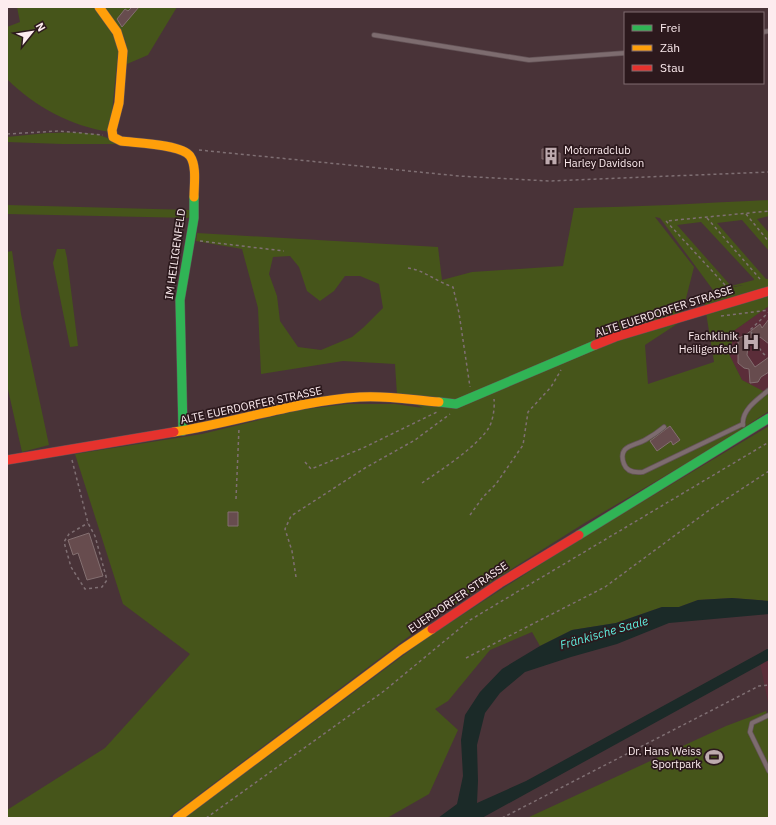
<svg xmlns="http://www.w3.org/2000/svg" width="776" height="825" viewBox="0 0 776 825" font-family="'IBM Plex Sans',sans-serif">
  <style>
    .built { fill: #5b2d39 }
    .green { fill: #46551a; fill-rule: evenodd }
    .water { fill: #1b2a28 }
    .building { fill: #674c4e; stroke: #836f70 }
    .lines { fill: none; stroke-linecap: round; stroke-linejoin: round }
    .lane-casing { stroke: #635256; stroke-width: 5.5 }
    .fast-casing { stroke: #635256; stroke-width: 10 }
    .slow-casing { stroke: #635256; stroke-width: 10 }
    .jam-casing { stroke: #635256; stroke-width: 10 }
    .path { stroke: #7f6f73; stroke-width: 1.5; stroke-dasharray: 3 3; stroke-linecap: butt }
    .lane { stroke: #7d6c6f; stroke-width: 4 }
    .fast { stroke: #30b455; stroke-width: 9 }
    .slow { stroke: #ff9f0a; stroke-width: 9 }
    .jam { stroke: #e5322d; stroke-width: 9 }
    .labels { text-anchor: middle; stroke-width: 3.5; stroke-linejoin: round; paint-order: stroke }
    .poi-label { font-size: 11px; fill: #fdecef; stroke: #2c191d; text-anchor: end }
    .street-label { font-size: 11px; fill: #fdecef; stroke: #2c191d }
    .water-label { font-size: 12px; font-style: italic; fill: #5eecdd; stroke: #2c191d }
  </style>
  <rect width="100%" height="100%" fill="#493338"/>
  <path class="built" d="M 769,306 L 769,398 L 742,380 L 729,354 L 735,330 Z
    M 769,655 L 769,707 L 759,658 Z"/>
  <path class="green" d="M 17,7 L 96,7 L 119,43 L 110,132 C 71,126 35,107 7,79 L 7,27 L 20,22 Z
    M 105,7 L 177,7 L 148,55 L 127,64 C 128,33 121,32 104,9 Z
    M 47,133 C 69,133 99,129 117,144 L 62,144 L 7,142 L 7,137 Z
    M 769,200 L 769,216 L 757,219 L 769,233 L 769,251 L 742,220 L 717,223 L 766,279 L 769,279 L 769,306 L 735,330 L 729,354 L 742,380 L 769,394 L 769,411 L 718,445 L 583,524 L 432,619 L 168,818 L 7,818 L 7,810 L 105,748 L 190,654 L 123,604 L 75,454 L 202,434 L 299,410 L 347,404 L 395,404 L 423,408 L 397,395 L 395,364 L 343,361 L 261,374 L 258,308 L 242,249 L 196,241 L 197,233 L 438,247 L 442,280 L 472,272 L 563,266 L 574,208 C 639,207 704,203 769,200 ZM 655,217 L 660,218 L 713,290 L 743,285 L 703,294 L 714,362 L 648,384 L 645,345 L 680,322 L 694,267 ZM 701,222 L 754,279 L 754,280 L 731,286 L 677,225 ZM 290,256 L 299,267 L 307,291 L 320,301 L 334,291 L 345,276 L 360,276 L 379,284 L 383,308 L 364,327 L 352,337 L 321,350 L 298,347 L 280,321 L 277,296 L 269,274 L 273,257 Z
    M 7,205 L 191,210 L 192,218 L 7,214 Z
    M 57,249 L 65,249 L 67,258 L 78,346 L 70,347 L 53,263 Z
    M 12,251 L 21,314 L 49,445 L 22,452 L 7,385 L 7,252 Z
    M 769,426 L 769,601 L 732,598 L 698,600 L 679,607 L 662,607 L 616,623 L 572,630 L 540,646 L 532,632 L 490,650 L 448,701 L 435,709 L 458,730 L 429,794 L 387,818 L 185,818 L 428,637 L 573,543 Z
    M 766,711 L 769,718 L 769,818 L 527,818 L 726,726 Z"/>
  <path class="water" d="M 732,598 L 769,601 L 769,614 L 669,623 L 617,644 L 571,657 L 525,672 L 500,693 L 485,713 L 477,745 L 478,781 L 477,803 L 526,781 L 767,649 L 769,649 L 769,660 L 482,818 L 438,818 L 457,804 L 463,776 L 461,740 L 465,715 L 480,692 L 502,669 L 540,646 L 572,630 L 616,623 L 662,607 L 679,607 L 698,600 Z"/>
  <path class="building" d="M 132,7 L 139,7 L 122,27 L 117,19 L 125,9 L 128,11 Z
    M 542,149 L 550,149 L 550,153 L 560,153 L 560,163 L 551,163 L 551,159 L 542,159 Z
    M 769,319 L 769,344 L 760,337 L 748,346 L 747,355 L 755,367 L 769,357 L 769,372 L 761,377 L 758,382 L 750,383 L 749,369 L 744,368 L 738,363 L 738,338 L 744,336 L 760,324 L 762,328 Z
    M 670,426 L 680,440 L 673,445 L 671,441 L 657,451 L 650,441 Z
    M 228,512 L 238,512 L 238,526 L 228,526 Z
    M 89,533 L 103,576 L 87,580 L 78,553 L 73,555 L 68,540 Z"/>
  <g class="lines">
    <g class="lane-casing">
      <path id="lane" d="M 763,32 L 769,31
        M 374,35 L 529,60 L 625,53
        M 743,425 C 741,410 759,398 769,390
        M 664,427 C 658,432 652,436 645,440 C 635,446 617,445 624,464 C 627,472 635,473 643,472 L 743,424
        M 769,715 L 752,723 L 750,732 L 769,771"/>
    </g>
    <g class="fast-casing">
      <path id="fast" d="M 439,402 L 456,404 L 595,345
        M 183,431 L 180,300 L 194,218 L 194,197
        M 579,535 L 769,418"/>
    </g>
    <g class="slow-casing">
      <path id="slow" d="M 99,7 L 117,32 L 123,51 L 119,103 L 112,130 L 113,137 L 121,141 C 136,143 181,144 190,156 C 197,166 194,185 194,197
        M 174,432 C 237,422 297,401 360,397 C 386,395 413,400 439,402
        M 177,818 L 401,650 L 432,629"/>
    </g>
    <g class="jam-casing">
      <path id="jam" d="M 595,345 L 615,337 L 769,291
        M 7,460 L 174,432
        M 432,629 L 500,583 L 579,535"/>
    </g>
    <path class="path" d="M 7,134 L 58,131 L 103,135
      M 199,150 L 459,176 L 549,181 L 769,172
      M 746,214 L 769,242
      M 707,218 L 760,279
      M 200,241 L 284,251
      M 408,268 C 424,270 437,282 453,287 L 459,313 L 470,387
      M 725,285 L 666,221 L 769,211
      M 721,316 L 769,310
      M 765,355 C 758,349 755,338 750,330 L 769,312
      M 72,460 L 88,523 L 95,536 L 107,580 L 102,587 L 85,589 L 71,567 L 64,542 L 69,534 L 88,523
      M 305,462 L 311,469 L 363,448 L 437,412
      M 422,483 C 441,470 475,448 488,429 C 493,422 495,407 494,399
      M 236,499 L 239,428
      M 470,515 L 483,497 L 496,484 L 523,445 L 528,412 L 551,387 L 561,370
      M 296,577 L 292,551 L 285,529 L 291,516 L 365,468 L 415,440 L 450,414
      M 466,658 L 605,587 L 708,511 L 769,471
      M 206,818 L 384,691 L 470,620 L 769,442
      M 502,818 L 759,686 L 769,685"/>
    <use href="#lane" class="lane"/>
    <use href="#fast" class="fast"/>
    <use href="#slow" class="slow"/>
    <use href="#jam" class="jam"/>
  </g>
  <defs>
    <g id="building-bare" transform="scale(1.38)"><path d="M-4-6H4V6H1V3H-1V6H-4ZM-2.5-4.3h1.7v1.8h-1.7ZM.8-4.3h1.7v1.8H.8ZM-2.5-1h1.7V.8h-1.7ZM.8-1h1.7V.8H.8Z" fill="#beabaf" stroke="#2c191d" stroke-width="2.5" paint-order="stroke"/></g>
    <g id="hospital-bare" transform="scale(1.38)"><path d="M-5-5h3v3.5h4V-5h3V5h-3V1.5h-4V5h-3Z" fill="#beabaf" stroke="#2c191d" stroke-width="2.5" paint-order="stroke"/></g>
    <g id="stadium-bare" transform="scale(1.38)"><path d="M0-5a6.5 5 0 1 0 0 10a6.5 5 0 1 0 0-10ZM-3.5-1.8h7v3.6h-7Z" fill="#beabaf" stroke="#2c191d" stroke-width="2.5" paint-order="stroke"/></g>
  </defs>
  <g fill-rule="evenodd">
    <use href="#building-bare" x="551" y="156"/>
    <use href="#hospital-bare" x="751" y="342"/>
    <use href="#stadium-bare" x="714" y="757"/>
  </g>
  <g class="labels">
    <g class="poi-label">
      <text x="564" y="154" text-anchor="start">Motorradclub<tspan x="564" dy="13">Harley Davidson</tspan></text>
      <text x="738" y="340">Fachklinik<tspan x="738" dy="13">Heiligenfeld</tspan></text>
      <text x="701" y="755">Dr. Hans Weiss<tspan x="701" dy="13">Sportpark</tspan></text>
    </g>
    <g class="street-label">
      <text transform="translate(175 254) rotate(-82)" y="4">IM HEILIGENFELD</text>
      <text transform="translate(664 311) rotate(-18)" y="4">ALTE EUERDORFER STRASSE</text>
      <text transform="translate(251 405) rotate(-12)" y="4">ALTE EUERDORFER STRASSE</text>
      <text transform="translate(458 597) rotate(-34)" y="4">EUERDORFER STRASSE</text>
    </g>
    <g class="water-label">
      <text transform="translate(604 633) rotate(-16)" y="4">Fränkische Saale</text>
    </g>
  </g>
  <rect width="776" height="825" fill="none" stroke="#fdecef" stroke-width="16"/>
  <rect x="624" y="12" width="140" height="72" fill="#2c191d" stroke="#806d71"/>
  <rect x="632" y="25" width="20" height="6" fill="#30b455" stroke="#806d71"/>
  <text x="660" y="32" font-size="12" fill="#fdecef">Frei</text>
  <rect x="632" y="45" width="20" height="6" fill="#ff9f0a" stroke="#806d71"/>
  <text x="660" y="52" font-size="12" fill="#fdecef">Zäh</text>
  <rect x="632" y="65" width="20" height="6" fill="#e5322d" stroke="#806d71"/>
  <text x="660" y="72" font-size="12" fill="#fdecef">Stau</text>
  <g transform="translate(32 32) rotate(60)" stroke="#2c191d" stroke-width="3" paint-order="stroke">
  <path d="M0-3L7 15L0 10L-7 15Z" fill="#fdecef"/>
  <text y="-6" font-size="11" font-weight="bold" text-anchor="middle" fill="#fdecef">N</text>
  </g>
</svg>
